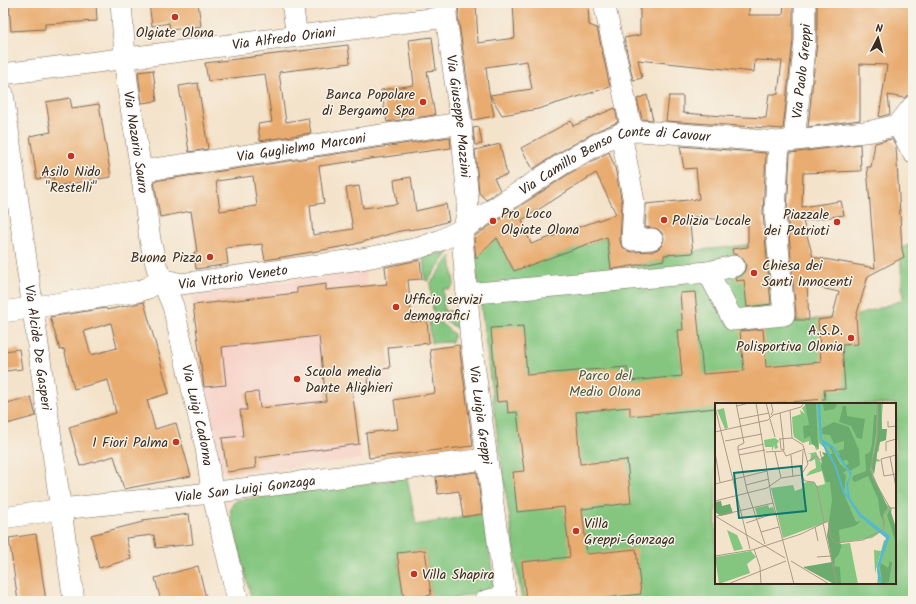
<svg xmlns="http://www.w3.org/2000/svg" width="916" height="604" viewBox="0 0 916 604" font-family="Kalam,sans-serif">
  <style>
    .built { fill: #f7d1c6 }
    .green { fill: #84c680; stroke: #60784f; fill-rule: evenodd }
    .building { fill: #e9ac6f; fill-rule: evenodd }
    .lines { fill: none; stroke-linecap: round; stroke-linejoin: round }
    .minor-casing { stroke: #7c6b5b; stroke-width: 22 }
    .minor { stroke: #fff; stroke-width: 21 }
    .poi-dot { fill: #c8321e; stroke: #f7f3e8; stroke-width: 1.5 }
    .labels { text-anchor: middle; stroke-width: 3; stroke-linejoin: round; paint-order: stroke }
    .poi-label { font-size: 14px; fill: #3b2a1e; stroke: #f7f3e8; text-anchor: start }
    .street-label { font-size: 14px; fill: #3b2a1e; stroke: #f7f3e8 }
    .park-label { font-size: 14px; fill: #51593b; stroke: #f7f3e8 }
    .inset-river { fill: none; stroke: #55b8d3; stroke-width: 2 }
    .inset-road { fill: none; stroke: #aa9986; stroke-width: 1 }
    .view { fill: #0f766e; fill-opacity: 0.15; stroke: #0f766e; stroke-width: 2 }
    .inset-edge { fill: none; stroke: #3b2a1e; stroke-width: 2 }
  </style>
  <rect width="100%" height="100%" fill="#f7f3e8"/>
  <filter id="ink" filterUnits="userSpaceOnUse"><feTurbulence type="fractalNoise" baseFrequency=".025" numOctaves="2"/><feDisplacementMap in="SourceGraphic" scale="8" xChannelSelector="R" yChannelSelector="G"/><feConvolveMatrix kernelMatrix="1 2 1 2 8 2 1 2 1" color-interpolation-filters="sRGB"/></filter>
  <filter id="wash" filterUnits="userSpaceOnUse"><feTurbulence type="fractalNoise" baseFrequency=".012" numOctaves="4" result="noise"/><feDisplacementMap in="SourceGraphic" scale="16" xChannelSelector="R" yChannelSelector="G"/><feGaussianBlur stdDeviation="0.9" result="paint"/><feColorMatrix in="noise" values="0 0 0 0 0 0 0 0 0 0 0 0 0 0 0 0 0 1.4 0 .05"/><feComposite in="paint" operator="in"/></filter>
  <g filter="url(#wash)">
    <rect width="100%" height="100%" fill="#f4e3cb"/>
    <path class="built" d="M 365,270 L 368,299 L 368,371 L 390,368 L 393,395 L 353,398 L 361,459 L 228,475 L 220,469 L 204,387 L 192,296 Z"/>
    <path class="green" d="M 607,237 L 611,269 L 664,260 L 664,255 L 692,253 L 692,251 L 784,241 L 794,321 L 855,316 L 903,300 L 900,249 L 913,243 L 913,601 L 522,601 L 497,433 L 475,258 L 497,238 L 514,270 ZM 716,404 L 895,404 L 895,583 L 716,583 Z
      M 449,252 L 428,281 L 425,280 L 423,256 Z
      M 451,256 L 454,285 L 450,289 L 443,289 L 444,311 L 455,311 L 459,314 L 460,331 L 433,311 L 430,284 Z
      M 432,316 L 454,334 L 452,342 L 431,343 L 429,320 Z
      M 407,478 L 416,525 L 483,514 L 495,588 L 446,601 L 252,601 L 231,516 C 230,510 231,503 238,500 ZM 425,550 L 431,595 L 404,599 L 397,554 Z"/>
    <g id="blocks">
      <path class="building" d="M 9,3 L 96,3 L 97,21 L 45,24 L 45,29 L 11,31 Z
        M 149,3 L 198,3 L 201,26 L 170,30 L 169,23 L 152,26 Z
        M 459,3 L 476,3 L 478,43 L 515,38 L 513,3 L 588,3 L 589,25 L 597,28 L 610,87 L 538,109 L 502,115 L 490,95 L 532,89 L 527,61 L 486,67 L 488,86 L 494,116 L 473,120 L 458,17 Z
        M 640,3 L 749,3 L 749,15 L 783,15 L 784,3 L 793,3 L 793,40 L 783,129 L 666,121 L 669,96 L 683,96 L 683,113 L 723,116 L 766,118 L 769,94 L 778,94 L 782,61 L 755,60 L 754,72 L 638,60 L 642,78 L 633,80 L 624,38 L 640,35 Z
        M 817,3 L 913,3 L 913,94 L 908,95 L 904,98 L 888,95 L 890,114 L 879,117 L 887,65 L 860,64 L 860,120 L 808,127 L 817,42 Z
        M 432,37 L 436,70 L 427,71 L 435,115 L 387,122 L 381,90 L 414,85 L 409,40 Z
        M 348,45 L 350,63 L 279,72 L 286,122 L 308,118 L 311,133 L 260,141 L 258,124 L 272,122 L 265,74 L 208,81 L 205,63 Z
        M 153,70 L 157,101 L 142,103 L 138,72 Z
        M 198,83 L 208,149 L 189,152 L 179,86 Z
        M 647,95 L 653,120 L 642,119 L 637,99 Z
        M 70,98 L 72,108 L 99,104 L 111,177 L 55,186 L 53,177 L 37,179 L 30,136 L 51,132 L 46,102 Z
        M 615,108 L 618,122 L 599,130 L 558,153 L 533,169 L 521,148 L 571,121 L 573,126 Z
        M 479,127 L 482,144 L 475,145 L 473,128 Z
        M 450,137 L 451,148 L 319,166 L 324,203 L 310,205 L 313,235 L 353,229 L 346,188 L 359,186 L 363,208 L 397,204 L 394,180 L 411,177 L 416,211 L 446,204 L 449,221 L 429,227 L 400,231 L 352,245 L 265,260 L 262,244 L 226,248 L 228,264 L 196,269 L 194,252 L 197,252 L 191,211 L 160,217 L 154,181 ZM 253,176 L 257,206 L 220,211 L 216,181 Z
        M 892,139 L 896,146 L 902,249 L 904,257 L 868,276 L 856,317 L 858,344 L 842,345 L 845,389 L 824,390 L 825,399 L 765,404 L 716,404 L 716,408 L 696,410 L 630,416 L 630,407 L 576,412 L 580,464 L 627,460 L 631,503 L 582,509 L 587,554 L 636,549 L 641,594 L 580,601 L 526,601 L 522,562 L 570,557 L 564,507 L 517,512 L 513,472 L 524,471 L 517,412 L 508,413 L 507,401 L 497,402 L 491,328 L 523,326 L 527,375 L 627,367 L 629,381 L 682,376 L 678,330 L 683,330 L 680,293 L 695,292 L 703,374 L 744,371 L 740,331 L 763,329 L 766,367 L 821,362 L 818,320 L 832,318 L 839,292 L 807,285 L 809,320 L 795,320 L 796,314 L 787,212 L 790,153 L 860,144 L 861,171 L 803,173 L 802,207 L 841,201 L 844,215 L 803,221 L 813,257 L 875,268 L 867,167 L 871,167 L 875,143 Z
        M 500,144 L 507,175 L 494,178 L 500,190 L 486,200 L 479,193 L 475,150 Z
        M 680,146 L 766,153 L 763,213 L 771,304 L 747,307 L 744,280 L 736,281 L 735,278 L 742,275 L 745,270 L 746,264 L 742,258 L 738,255 L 733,254 L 732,249 L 748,247 L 748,223 L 689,216 L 693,253 L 664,255 L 664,260 L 620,268 L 611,269 L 607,237 L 514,271 L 497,238 L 476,258 L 474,239 L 476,235 L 570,173 L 609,152 L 615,168 L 622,203 L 620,239 L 621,245 L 626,250 L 632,252 L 653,251 L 658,249 L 662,245 L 664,238 L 662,233 L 658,229 L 645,227 L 646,204 L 699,199 L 696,168 L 684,169 ZM 596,173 L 616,214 L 531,244 L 522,220 Z
        M 420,260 L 422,279 L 408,280 L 410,300 L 412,322 L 427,320 L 429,343 L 388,347 L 390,368 L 367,371 L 369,387 L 352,389 L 359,444 L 255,458 L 256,468 L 227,472 L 222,438 L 243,436 L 240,410 L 247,410 L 245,393 L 258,392 L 260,408 L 326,401 L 319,336 L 222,347 L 226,385 L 204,387 L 193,305 L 297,293 L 297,288 L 326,284 L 326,290 L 387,284 L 385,267 Z
        M 144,302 L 169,393 L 147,400 L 155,429 L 176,423 L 191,476 L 124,489 L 114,456 L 80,466 L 69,427 L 116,413 L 108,380 L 74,389 L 64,349 L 60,350 L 50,317 L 106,308 L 107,310 ZM 111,323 L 117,348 L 91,355 L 84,331 Z
        M 459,345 L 473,446 L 369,458 L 366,433 L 398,429 L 394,400 L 435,393 L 430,349 Z
        M 19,349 L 22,369 L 6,371 L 4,351 Z
        M 31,397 L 36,416 L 3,425 L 3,404 Z
        M 477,472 L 482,514 L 463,517 L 459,491 L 438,494 L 436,477 Z
        M 189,514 L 193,544 L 156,548 L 154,535 L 126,538 L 131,559 L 99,568 L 91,535 L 143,522 L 143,520 Z
        M 36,534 L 46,601 L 18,601 L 9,538 Z
        M 425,550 L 431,595 L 404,599 L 397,553 Z
        M 198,566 L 206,598 L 194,601 L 161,601 L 155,578 Z"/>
    </g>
  </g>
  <g filter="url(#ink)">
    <use href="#blocks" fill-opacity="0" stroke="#7c6b5b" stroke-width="1"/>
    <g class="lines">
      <g class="minor-casing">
        <g id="minor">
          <path id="s1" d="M 121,3 L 127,82 L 141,171 L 150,240 L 157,268 L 173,306 L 206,448 L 212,492 L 238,601"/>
          <path d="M 292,3 L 297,36"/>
          <path id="s2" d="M 447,3 L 446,17 L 461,123 L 468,201 L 467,214 L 462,237 L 471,341 L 506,601"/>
          <path d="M 604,3 L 632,131"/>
          <path id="s3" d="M 3,74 L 446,17"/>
          <path id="s4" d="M 3,94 L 64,532 L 74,601"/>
          <path d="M 898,125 L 913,153"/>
          <path d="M 898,125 L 913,106"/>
          <path d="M 621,133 L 634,202 L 632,240 L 652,239"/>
          <path id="s5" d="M 794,140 L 805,41 L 805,3"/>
          <path id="s6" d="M 141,171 L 461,123"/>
          <path d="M 708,272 L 733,320 L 784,315 L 775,212 L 779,142"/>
          <path d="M 466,294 L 708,272 L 734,266"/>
          <path id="s7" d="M 3,312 L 139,291 L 148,288 L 161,279 L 181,284 L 361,259 L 419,248 L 441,240 L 463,229 L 564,163 L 605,140 L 627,132 L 639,131 L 670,133 L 779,142 L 872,131 L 898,125"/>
          <path id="s8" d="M 3,518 L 61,509 L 201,494 L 486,459"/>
          <path d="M 485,601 L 506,596"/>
        </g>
      </g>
      <use href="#minor" class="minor"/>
    </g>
  </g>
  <g class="poi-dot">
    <circle cx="175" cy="17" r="4"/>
    <circle cx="423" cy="102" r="4"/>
    <circle cx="71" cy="156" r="4"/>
    <circle cx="664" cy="220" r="4"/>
    <circle cx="493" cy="221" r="4"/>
    <circle cx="837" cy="222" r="4"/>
    <circle cx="210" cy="257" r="4"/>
    <circle cx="754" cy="273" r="4"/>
    <circle cx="396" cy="307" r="4"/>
    <circle cx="851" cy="338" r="4"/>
    <circle cx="297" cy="379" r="4"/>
    <circle cx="176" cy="442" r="4"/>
    <circle cx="576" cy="531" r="4"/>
    <circle cx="414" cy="574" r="4"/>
  </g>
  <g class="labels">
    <g class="poi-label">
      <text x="175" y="37" text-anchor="middle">Olgiate Olona</text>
      <text x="415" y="99" text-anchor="end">Banca Popolare<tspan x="415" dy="16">di Bergamo Spa</tspan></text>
      <text x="71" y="176" text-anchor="middle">Asilo Nido<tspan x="71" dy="16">"Restelli"</tspan></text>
      <text x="501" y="218">Pro Loco<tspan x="501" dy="16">Olgiate Olona</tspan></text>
      <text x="829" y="219" text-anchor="end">Piazzale<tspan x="829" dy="16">dei Patrioti</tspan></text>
      <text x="672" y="225">Polizia Locale</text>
      <text x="202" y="262" text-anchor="end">Buona Pizza</text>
      <text x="762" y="270">Chiesa dei<tspan x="762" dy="16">Santi Innocenti</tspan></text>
      <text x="404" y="304">Ufficio servizi<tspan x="404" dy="16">demografici</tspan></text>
      <text x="843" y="335" text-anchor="end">A.S.D.<tspan x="843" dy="16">Polisportiva Olonia</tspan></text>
      <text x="305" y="376">Scuola media<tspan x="305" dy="16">Dante Alighieri</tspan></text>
      <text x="168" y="447" text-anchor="end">I Fiori Palma</text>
      <text x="584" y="528">Villa<tspan x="584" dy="16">Greppi-Gonzaga</tspan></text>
      <text x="422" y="579">Villa Shapira</text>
    </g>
    <g class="street-label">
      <text dy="5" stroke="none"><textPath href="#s3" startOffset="283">Via Alfredo Oriani</textPath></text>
      <text dy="5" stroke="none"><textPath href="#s5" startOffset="69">Via Paolo Greppi</textPath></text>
      <text dy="5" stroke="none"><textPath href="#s2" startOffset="114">Via Giuseppe Mazzini</textPath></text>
      <text dy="5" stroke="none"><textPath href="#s1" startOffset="140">Via Nazario Sauro</textPath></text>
      <text dy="5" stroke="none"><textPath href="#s6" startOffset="162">Via Guglielmo Marconi</textPath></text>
      <text dy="5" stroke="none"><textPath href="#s7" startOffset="644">Via Camillo Benso Conte di Cavour</textPath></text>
      <text dy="5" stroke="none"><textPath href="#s7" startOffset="236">Via Vittorio Veneto</textPath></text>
      <text dy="5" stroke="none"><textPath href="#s4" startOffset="256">Via Alcide De Gasperi</textPath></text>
      <text dy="5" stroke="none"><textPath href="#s2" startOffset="415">Via Luigia Greppi</textPath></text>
      <text dy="5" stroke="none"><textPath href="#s1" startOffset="421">Via Luigi Cadorna</textPath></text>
      <text dy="5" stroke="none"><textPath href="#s8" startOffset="244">Viale San Luigi Gonzaga</textPath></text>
    </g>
    <g class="park-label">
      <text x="605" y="380">Parco del<tspan x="605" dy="16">Medio Olona</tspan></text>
    </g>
  </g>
  <g transform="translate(715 403)">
    <rect width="181" height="181" fill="#f4e3cb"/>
    <path d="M 92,0 L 168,0 L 164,48 L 161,50 L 161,55 L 166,58 L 160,59 L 158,71 L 171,101 L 177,105 L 175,116 L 181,127 L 181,181 L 162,181 L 163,174 L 165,179 L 162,168 L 166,149 L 160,170 L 159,147 L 166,148 L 169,137 L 171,138 L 169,143 L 174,135 L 166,129 L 157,135 L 123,140 L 115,118 L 68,135 L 56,85 L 78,82 L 80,88 L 88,85 L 87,81 L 92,79 L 99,79 L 102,83 L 110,81 L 107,68 L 91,73 L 95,68 L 101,65 L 100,56 L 95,59 L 96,51 L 92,51 L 101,49 L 107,62 L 112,58 L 112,47 L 104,40 L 104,46 L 101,47 L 99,41 L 94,42 L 94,38 L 88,40 L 79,34 L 78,29 L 77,14 L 86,11 L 85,7 L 90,11 L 87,5 ZM 9,5 L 13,25 L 10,26 L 2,7 ZM 60,35 L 64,38 L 62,41 L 63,45 L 60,46 L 59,42 L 57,49 L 57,44 L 50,44 L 49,37 ZM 53,102 L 54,105 L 58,104 L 60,110 L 43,115 L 40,105 ZM 12,127 L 22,132 L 28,146 L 19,148 ZM 135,140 L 143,181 L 123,181 L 118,158 L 124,152 L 127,141 ZM 36,148 L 41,154 L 32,161 L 35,170 L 4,181 L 0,154 Z" fill="#84c680"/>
    <path d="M 90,0 L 101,0 L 103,45 L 97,41 L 95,33 L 89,36 L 88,23 L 94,22 ZM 108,0 L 120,0 L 122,2 L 119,6 L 109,8 ZM 163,0 L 166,0 L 167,26 L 172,26 L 171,37 L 165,39 L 163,45 L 159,72 L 156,61 L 162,38 ZM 128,3 L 131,3 L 132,13 L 150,16 L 147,36 L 142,35 L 136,23 L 124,19 ZM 159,12 L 162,12 L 161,31 L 155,67 L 173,105 L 168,111 L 170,123 L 165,111 L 163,96 L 153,73 L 140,79 L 137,77 L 138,73 L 151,68 L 150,52 L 155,49 L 157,41 ZM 119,19 L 134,24 L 144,47 L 145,62 L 135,68 L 130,62 L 134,61 L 132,57 L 127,58 L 124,52 L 125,51 L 119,44 L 123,48 L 129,46 L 129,38 L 119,41 L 115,32 L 107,31 L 107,25 ZM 108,41 L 115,52 L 118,50 L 113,42 L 117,45 L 125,61 L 132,67 L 128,70 L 131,72 L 129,91 L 141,119 L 146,118 L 140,123 L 124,127 L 125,140 L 127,142 L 124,152 L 120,156 L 119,163 L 125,164 L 126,181 L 119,181 L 88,164 L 117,159 L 112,133 L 117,97 L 115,79 L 111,79 L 106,64 L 107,54 L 109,53 L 107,49 L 111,50 ZM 6,98 L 7,103 L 15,101 L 18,110 L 6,113 L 0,109 L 0,99 ZM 175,106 L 181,125 L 181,140 L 172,112 ZM 175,158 L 177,160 L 174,179 L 167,180 L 165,164 L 166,160 L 173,165 Z" fill="#6bab6e"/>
    <path d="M 102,0 L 105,0 L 107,36 L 118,43 L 137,71 L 133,81 L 135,95 L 146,111 L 175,133 L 164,165 L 167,181 L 163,177 L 162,163 L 171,135 L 144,113 L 133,96 L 131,80 L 135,74 L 134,70 L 117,45 L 108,41 L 105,36 Z" fill="#55b8d3"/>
    <path class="inset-river" d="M 107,39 L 120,62 L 129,90 L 134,95"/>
    <path class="inset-road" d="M 21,0 L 29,40 L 23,43 L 23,47M 41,0 L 56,92 L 79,181M 51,0 L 55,15M 56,0 L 58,8 L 56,12M 162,0 L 162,35 L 156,66 L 158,75 L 175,105M 22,3 L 34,0M 0,4 L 35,146M 75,7 L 77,35M 65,10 L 68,35M 24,16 L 54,10M 55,16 L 60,34M 53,17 L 58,12 L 86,4 L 89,0M 173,18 L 173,24 L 181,23M 0,29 L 53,17M 64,36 L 77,35 L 88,42 L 93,61 L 86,72M 65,36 L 66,46 L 69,47 L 68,35M 10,38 L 47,31M 23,47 L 32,87 L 50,141M 23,47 L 49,41M 68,47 L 71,53 L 90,46M 171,48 L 171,39 L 181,36M 0,49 L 5,79M 51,49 L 68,48M 60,49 L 66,75M 24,52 L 50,47M 76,52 L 78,74M 181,52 L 166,56 L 169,73 L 181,71M 175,54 L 181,84M 92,59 L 101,53 L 107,58 L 105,48M 87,70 L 88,48M 86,72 L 90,78 L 99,79 L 102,84 L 109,119M 0,81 L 52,68M 31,82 L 54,76M 0,98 L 52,85 L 66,75 L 86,72M 0,113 L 70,155M 2,113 L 58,100M 31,120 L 61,110M 108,120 L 122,181M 100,124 L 103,138M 46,129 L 64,124M 39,146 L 45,164 L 46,181M 0,153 L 37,147 L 86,131 L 113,118 L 116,135 L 121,140 L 148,137 L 169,126 L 168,112 L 175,105 L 181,105M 102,154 L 116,153M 76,158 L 114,181M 13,181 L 71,158"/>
    <path class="view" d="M 86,63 L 91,108 L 24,115 L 19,70 Z"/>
    <rect width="181" height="181" class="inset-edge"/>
  </g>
  <rect width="916" height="604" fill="none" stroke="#f7f3e8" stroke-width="16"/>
  <g transform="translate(878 38) rotate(6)" stroke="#f7f3e8" stroke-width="3" paint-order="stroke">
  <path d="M0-3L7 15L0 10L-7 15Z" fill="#3b2a1e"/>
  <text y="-6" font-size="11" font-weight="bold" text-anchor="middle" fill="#3b2a1e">N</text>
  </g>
</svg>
